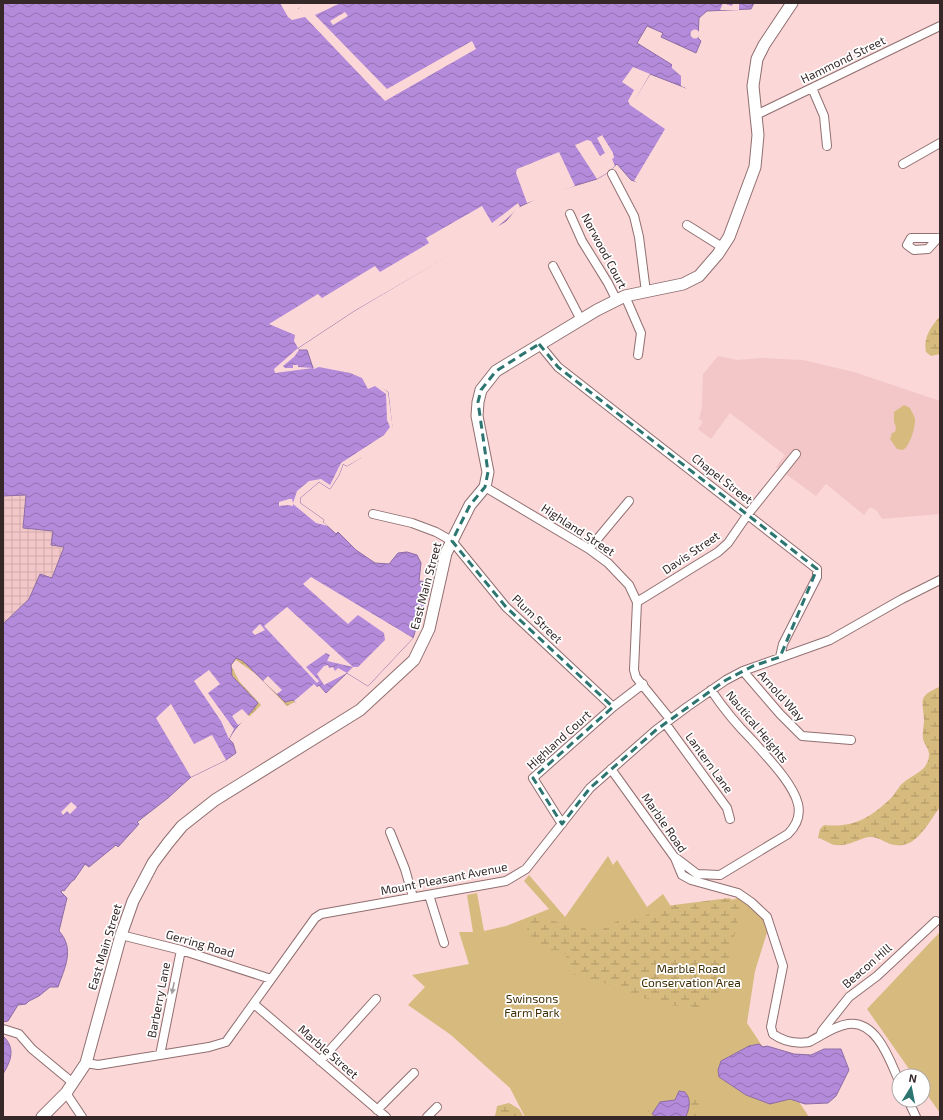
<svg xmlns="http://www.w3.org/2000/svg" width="943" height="1120" viewBox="0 0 943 1120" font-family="'Exo 2',sans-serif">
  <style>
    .built { fill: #f3c7c8 }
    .industrial { fill: url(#industrial-grid) }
    .green { fill: #d7ba7d }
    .wetland { fill: url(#wetland-marsh) }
    .water { fill: url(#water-waves); stroke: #8e6da5 }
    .pier { fill: #fcd7d8 }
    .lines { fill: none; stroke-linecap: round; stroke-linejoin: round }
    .street-casing { stroke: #906f70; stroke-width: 10 }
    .secondary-casing { stroke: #906f70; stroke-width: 13 }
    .street { stroke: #fff; stroke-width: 8 }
    .secondary { stroke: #fff; stroke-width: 11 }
    .oneway { fill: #a59e9f }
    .marked { fill: none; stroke: #2c7570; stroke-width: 3; stroke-dasharray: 8 5; stroke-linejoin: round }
    .labels { text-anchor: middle; stroke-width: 3.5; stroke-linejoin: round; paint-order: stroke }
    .street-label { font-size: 12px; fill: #362829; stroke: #fff }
    .park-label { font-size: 12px; fill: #402f05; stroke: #fff }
  </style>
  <defs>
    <pattern id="industrial-grid" width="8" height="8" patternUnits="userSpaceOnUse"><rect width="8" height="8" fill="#f3c7c8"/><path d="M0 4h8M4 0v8" fill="none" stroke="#d1abac"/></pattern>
    <pattern id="wetland-marsh" width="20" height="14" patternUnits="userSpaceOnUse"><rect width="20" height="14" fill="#d7ba7d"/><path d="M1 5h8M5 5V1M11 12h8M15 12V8" fill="none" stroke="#af9766"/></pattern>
    <pattern id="water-waves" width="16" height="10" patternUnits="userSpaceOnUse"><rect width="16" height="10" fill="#b48ada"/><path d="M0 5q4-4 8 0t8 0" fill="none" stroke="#9371b1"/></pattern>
  </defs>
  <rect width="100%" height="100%" fill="#fcd7d8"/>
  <path class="built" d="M 718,356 L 737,360 L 762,358 L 803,360 L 854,372 L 940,401 L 940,514 L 882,519 L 877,511 L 870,507 L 864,515 L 826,484 L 816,496 L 776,467 L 785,455 L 730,413 L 711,439 L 698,429 L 703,422 L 699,419 L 702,407 L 703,374 Z"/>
  <path class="industrial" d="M 19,479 L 62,532 L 76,582 L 29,599 L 3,627 L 3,484 Z"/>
  <path class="green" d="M 904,405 L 910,408 C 911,411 915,416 915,420 C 915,428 910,446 903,450 L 897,449 L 890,439 L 892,433 L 895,432 L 896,427 L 894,422 L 894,412 Z
    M 608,856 L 613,865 L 617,860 L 647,907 L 663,894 L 677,916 L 738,898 L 770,923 L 755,971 L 747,1023 L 809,1117 L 525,1117 L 510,1088 L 451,1035 L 408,1005 L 425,987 L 412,975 L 469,964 L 459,932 L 473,932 L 467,895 L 477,893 L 484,931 L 506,926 L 549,909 L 524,881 L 529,875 L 565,917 Z
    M 940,932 L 940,1113 L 923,1089 L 923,1076 L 914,1076 L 867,1009 Z"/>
  <path class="wetland" d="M 940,316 L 940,354 L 931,356 L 926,352 C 923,337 931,327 940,316 Z
    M 239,651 L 294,701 L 295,702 L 287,706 L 257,675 L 236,660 L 231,665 L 239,681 L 261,705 L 249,717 L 242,710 L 238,688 L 224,659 Z
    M 940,684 L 940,807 C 929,821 917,849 895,845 C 886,844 879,836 869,837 C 858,839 847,847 835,845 C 829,844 824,839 818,838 L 820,829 L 824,825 C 853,828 871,818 892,797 C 896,793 898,787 903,783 C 913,774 927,772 929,756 C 930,750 924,744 923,739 C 922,733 924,726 924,720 C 923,700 917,697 939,687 Z
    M 729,898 L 740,904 L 737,926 L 717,1001 L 706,1008 L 669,1005 L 640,997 L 607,984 L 569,973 L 566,954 L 557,950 L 541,951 L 527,929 L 529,919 L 535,915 L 560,923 L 577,923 L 590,932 L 596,933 L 619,920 L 641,919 L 654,910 L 666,906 Z
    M 687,1094 C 695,1095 700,1100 700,1109 L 696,1117 L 643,1117 C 652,1104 655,1109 667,1105 C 674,1103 681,1098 687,1094 Z
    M 509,1103 L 519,1109 L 524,1117 L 495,1117 L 497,1106 Z"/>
  <path class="water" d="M 3,3 L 290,3 L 295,11 L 308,3 L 754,3 L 751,9 L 707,11 L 699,18 L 698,38 L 701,41 L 696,53 L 661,37 L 663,33 L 647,26 L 637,43 L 690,76 L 686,88 L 650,74 L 633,102 L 669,126 L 637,182 L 631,180 L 617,164 L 607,173 L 597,179 L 544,195 L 517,208 L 506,221 L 354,311 L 298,348 L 299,350 L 307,350 L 313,368 L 320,365 L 363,376 L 369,385 L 375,384 L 388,392 L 392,427 L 362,457 L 347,466 L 343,464 L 339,475 L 330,489 L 319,482 L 300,498 L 300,503 L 324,520 L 323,522 L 336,534 L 338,532 L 356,550 L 375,563 L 389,564 L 398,553 L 407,552 L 417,555 L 421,563 L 419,581 L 431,582 L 413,638 L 368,686 L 347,673 L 326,693 L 319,685 L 297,704 L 293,700 L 285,702 L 243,661 L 236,658 L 231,665 L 232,676 L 258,703 C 249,716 236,725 229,739 L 233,743 L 236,753 L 226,760 L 191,777 L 168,798 L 137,822 L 139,824 L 118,847 L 116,845 L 89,867 L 85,864 L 74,880 L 72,881 L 64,891 L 62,890 L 61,892 L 67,898 L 59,931 C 75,949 65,967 58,987 L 50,987 L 39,996 L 29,1001 L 26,1004 L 18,1005 L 8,1021 L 3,1022 L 3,624 L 29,599 L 40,574 L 52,578 L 64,547 L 51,545 L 53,531 L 23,528 L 26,495 L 3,496 Z
    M 3,1036 C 16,1048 11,1061 3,1074 Z
    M 759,1044 L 763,1047 L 767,1046 L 794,1054 L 811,1055 L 824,1049 L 841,1049 L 849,1070 L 836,1096 L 828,1103 L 805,1104 L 790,1099 L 770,1104 L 746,1095 L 719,1077 L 718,1070 L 721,1061 L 749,1046 Z
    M 679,1091 L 685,1092 C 692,1101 689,1107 686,1117 L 657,1117 L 652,1114 L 660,1102 L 675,1100 Z"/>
  <path class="pier" d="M 280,3 L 292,3 L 298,9 L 305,3 L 341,3 L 315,15 L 387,89 L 472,41 L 476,49 L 385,101 L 305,17 L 292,20 L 288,17 Z
    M 723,3 L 732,6 L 733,3 L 738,3 L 739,4 L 739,10 L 720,10 Z
    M 345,12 L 348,16 L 333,25 L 330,21 Z
    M690.5 34a4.5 4.5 0 1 1 9 0a4.5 4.5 0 1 1-9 0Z
    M 672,63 L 692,76 L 688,89 L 681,86 L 681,76 L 672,68 Z
    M 633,67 L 650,74 L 635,100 L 635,102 L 670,125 L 671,131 L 651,166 L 638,183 L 634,181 L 665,129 L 630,105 L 628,101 L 634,90 L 622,82 Z
    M 602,135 L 613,153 L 614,158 L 612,159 L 615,166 L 607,173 L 597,179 L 575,145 L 587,140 L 591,141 L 600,156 L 605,153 L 597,138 Z
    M 559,152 L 575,186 L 527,203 L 516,173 L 517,169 Z
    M 518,203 L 520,207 L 495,229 L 354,311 L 298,348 L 299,350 L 294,357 L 283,366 L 285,368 L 293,368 L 293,365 L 298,365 L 298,367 L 313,368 L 319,363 L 364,375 L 370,383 L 375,382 L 388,392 L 393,429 L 388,438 L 372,452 L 347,466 L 343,464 L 339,475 L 330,489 L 319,482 L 300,498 L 300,503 L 324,520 L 323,522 L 328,526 L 316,523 L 293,504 L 293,506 L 288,505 L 279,506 L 279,502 L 289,499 L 292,499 L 293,503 L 297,491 L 309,481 L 321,479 L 330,485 L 341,463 L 384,435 L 390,427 L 387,420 L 386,394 L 375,386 L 368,389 L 362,378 L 350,373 L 319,367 L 314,369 L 313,368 L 275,373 L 274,369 L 298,348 L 294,341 L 295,335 L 269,324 L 318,294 L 322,298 L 375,266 L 380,272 L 429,243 L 426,238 L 482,206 L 492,223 Z
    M 311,577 L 413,638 L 368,686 L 347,673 L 324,685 L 317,674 L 324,666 L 328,665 L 329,668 L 333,667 L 335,671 L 338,668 L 347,673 L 353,667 L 327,661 L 330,655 L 326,653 L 306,667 L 319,681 L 317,683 L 264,626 L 287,607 L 353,667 L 358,667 L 385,640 L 384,633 L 358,615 L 348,624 L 303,584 Z
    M 260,624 L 265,630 L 255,635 L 252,632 Z
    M 209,670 L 220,684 L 208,693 L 234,729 L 229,739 L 221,721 L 194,681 Z
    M 268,676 L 282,690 L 277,694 L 263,681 Z
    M 314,684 L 318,688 L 298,706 L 294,701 Z
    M 171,704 L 194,744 L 212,735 L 226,760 L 191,777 L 156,718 Z
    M 242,709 L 250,717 L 238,725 L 232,716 Z
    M 71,802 L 77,807 L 70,814 L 67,811 L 63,815 L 61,812 Z"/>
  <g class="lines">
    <g class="street-casing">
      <path id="street" d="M 812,88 L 824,116 L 827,146
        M 756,115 L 940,26
        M 903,164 L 940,143
        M 612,174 L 634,216 L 639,237 L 646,292
        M 570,214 L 582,241 L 608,283 L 616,299
        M 687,225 L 722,247
        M 938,238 L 928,249 L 914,250 L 907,245 L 911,238 L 940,238
        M 553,266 L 581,320
        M 625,296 L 641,333 L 638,355
        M 539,344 L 558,367 L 817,569 L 817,577 L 783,644 L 780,657
        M 485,487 L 589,549 L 608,563 L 629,585 L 637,602 L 634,670 L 636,677 L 670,719
        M 373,514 L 412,523 L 436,532 L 452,541 L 506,607 L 613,707
        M 589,549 L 629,501
        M 637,602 L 718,552 L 728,543 L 748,514 L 796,454
        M 743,671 L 780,714 L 802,736 L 851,740
        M 665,723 L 727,808 L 730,819
        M 611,769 L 675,858 L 682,875 L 691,880 L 738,893 L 751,902 L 767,917 L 783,966 L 771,1027 L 773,1034 C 784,1042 795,1044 809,1042 C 821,1036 834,1026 848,1024 C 877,1020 890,1061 899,1081
        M 562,824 L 533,778 L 613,707 L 643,684
        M 390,832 L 405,869 L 413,897
        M 676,858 L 697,874 L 720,875 L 788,834 C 796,826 801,817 798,804 C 793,783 766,756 752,740 C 737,725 723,708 711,690
        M 429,895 L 444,943
        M 121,935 L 181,950 L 271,979
        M 254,1004 L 386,1117
        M 3,1029 L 19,1034 L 32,1049 L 73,1083
        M 820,1036 L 822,1031 L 849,997 L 877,976 L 936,921
        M 160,1055 L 181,950
        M 320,1061 L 376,999
        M 86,1063 L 98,1065 L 209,1047 L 226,1042 L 315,918 L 321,914 L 506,881 L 526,869 L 590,788 L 656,730 L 687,707 L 726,680 L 743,671 L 830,640 L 902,599 L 940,580
        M 66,1093 L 82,1117
        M 908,1100 L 916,1117
        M 377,1110 L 414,1073
        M 427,1117 L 437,1107"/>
    </g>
    <g class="secondary-casing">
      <path id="secondary" d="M 42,1117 L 66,1093 L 86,1063 L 121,935 L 133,901 L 153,863 L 168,843 L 182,826 L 215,800 L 360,710 L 414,660 L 429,629 L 446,553 L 470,505 L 485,487 L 488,472 L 477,416 L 478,402 L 481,390 L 496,371 L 597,310 L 625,296 L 683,284 L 699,276 L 718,254 L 729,237 L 755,167 L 758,135 L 753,86 L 757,59 L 764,45 L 792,3"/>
    </g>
    <use href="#street" class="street"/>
    <use href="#secondary" class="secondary"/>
  </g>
  <defs><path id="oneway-solid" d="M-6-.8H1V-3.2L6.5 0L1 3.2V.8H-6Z"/></defs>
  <use class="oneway" href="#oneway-solid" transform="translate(173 988) rotate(101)"/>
  <path class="marked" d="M 539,344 L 558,367 L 817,569 L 780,657 L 753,666 L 726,680 L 656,730 L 590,788 L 562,824 L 533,778 L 613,707 L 506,607 L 452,541 L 470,505 L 485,487 L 488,472 L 478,402 L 481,390 L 496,371 Z"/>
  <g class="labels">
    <g class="street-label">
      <text transform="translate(843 60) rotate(-26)" y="4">Hammond Street</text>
      <text transform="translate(604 251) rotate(62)" y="4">Norwood Court</text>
      <text transform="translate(722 479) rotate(38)" y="4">Chapel Street</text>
      <text transform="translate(578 530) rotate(33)" y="4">Highland Street</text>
      <text transform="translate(691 553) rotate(-34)" y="4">Davis Street</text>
      <text transform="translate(426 586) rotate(-75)" y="4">East Main Street</text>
      <text transform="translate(537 619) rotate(44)" y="4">Plum Street</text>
      <text transform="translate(781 696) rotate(48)" y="4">Arnold Way</text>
      <text transform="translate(757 727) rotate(50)" y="4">Nautical Heights</text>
      <text transform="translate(559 740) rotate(-42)" y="4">Highland Court</text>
      <text transform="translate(709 763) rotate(54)" y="4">Lantern Lane</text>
      <text transform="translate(664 823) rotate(55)" y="4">Marble Road</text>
      <text transform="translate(444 879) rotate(-11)" y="4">Mount Pleasant Avenue</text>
      <text transform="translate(200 944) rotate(16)" y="4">Gerring Road</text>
      <text transform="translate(105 947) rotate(-73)" y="4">East Main Street</text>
      <text transform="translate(867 966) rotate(-41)" y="4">Beacon Hill</text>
      <text transform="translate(159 1000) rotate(-79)" y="4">Barberry Lane</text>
      <text transform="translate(328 1052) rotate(41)" y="4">Marble Street</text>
    </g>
    <g class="park-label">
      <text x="691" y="973">Marble Road<tspan x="691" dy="14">Conservation Area</tspan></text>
      <text x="532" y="1003">Swinsons<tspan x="532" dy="14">Farm Park</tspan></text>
    </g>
  </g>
  <rect width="943" height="1120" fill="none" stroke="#362829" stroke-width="8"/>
  <g transform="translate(911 1088) rotate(10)"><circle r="19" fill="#ffffff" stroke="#afa9a9"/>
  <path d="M0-3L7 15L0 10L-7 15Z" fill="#2c7570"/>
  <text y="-6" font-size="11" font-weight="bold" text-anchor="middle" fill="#362829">N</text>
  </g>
</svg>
